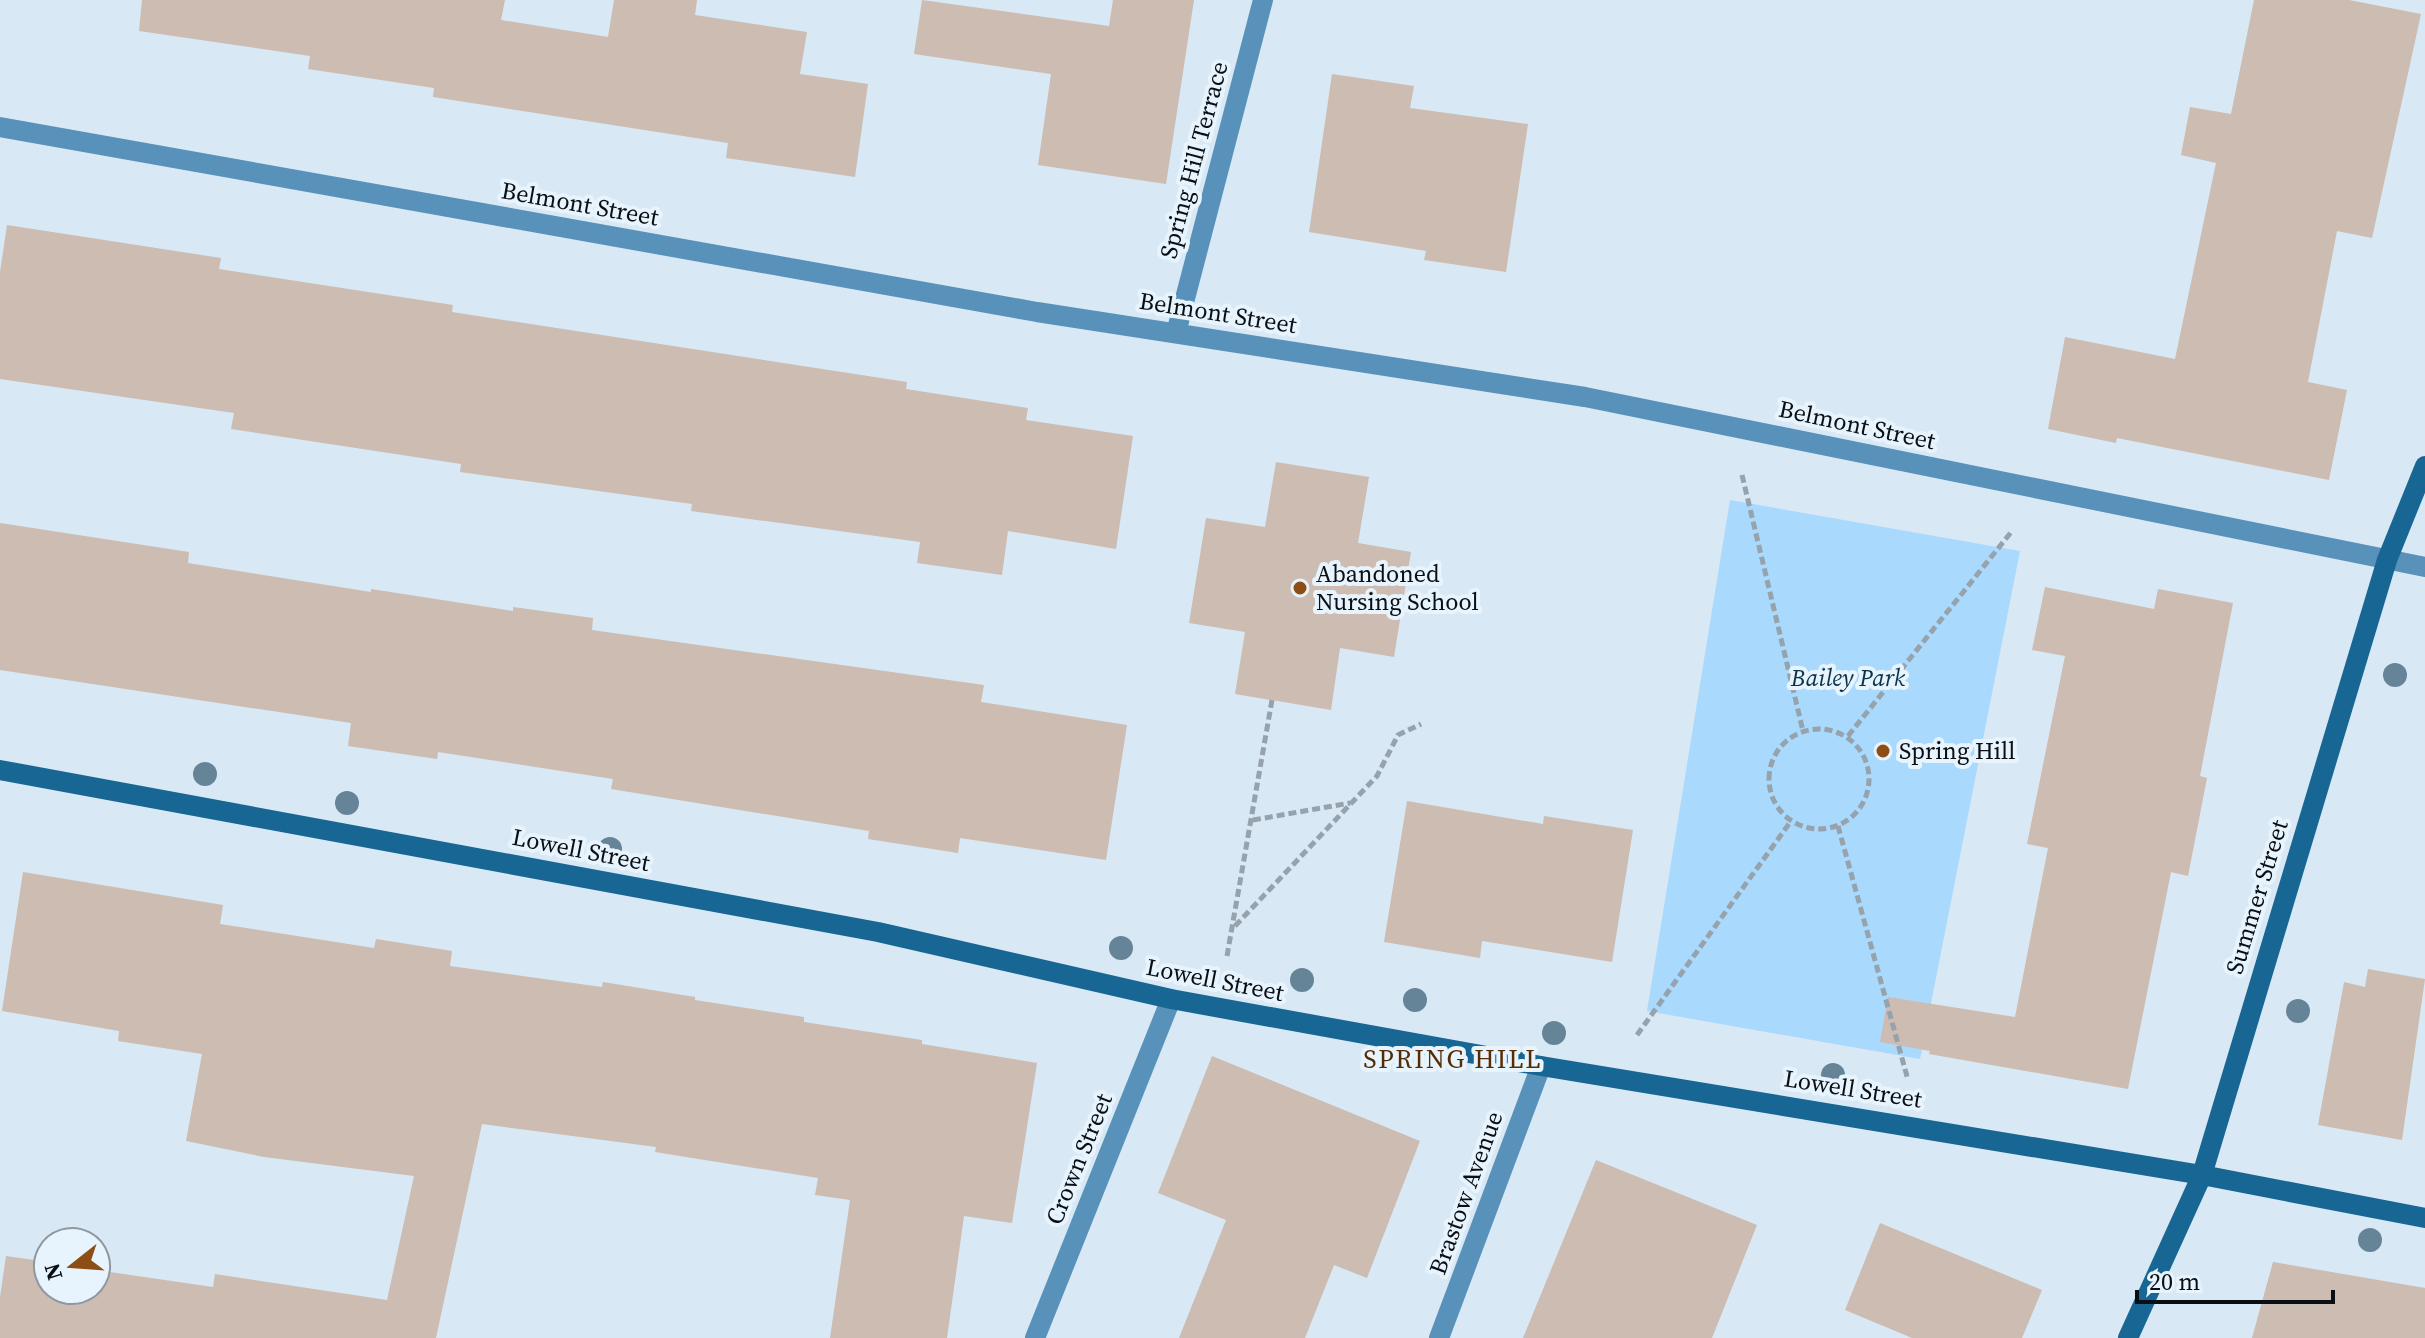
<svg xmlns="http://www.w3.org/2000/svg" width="2425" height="1338" viewBox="0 0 2425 1338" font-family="'Source Serif 4',serif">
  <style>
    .green { fill: #a9d9fc }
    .building { fill: #ccbcb1 }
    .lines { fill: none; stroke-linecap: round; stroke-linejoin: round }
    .path { stroke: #96a2ac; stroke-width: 5; stroke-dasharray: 8 4; stroke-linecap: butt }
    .street { stroke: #5891b9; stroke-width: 20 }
    .secondary { stroke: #176693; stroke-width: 20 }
    .tree { fill: #668498 }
    .poi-dot { fill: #8d4e15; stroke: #e7f4fe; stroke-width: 3 }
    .labels { text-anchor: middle; stroke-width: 8; stroke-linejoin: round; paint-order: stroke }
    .street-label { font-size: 24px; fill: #0a0f13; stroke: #e7f4fe }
    .poi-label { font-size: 24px; fill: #0a0f13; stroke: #e7f4fe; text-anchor: start }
    .park-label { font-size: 24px; font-style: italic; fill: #09334c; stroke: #e7f4fe }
    .neighbourhood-label { font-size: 26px; letter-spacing: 2px; fill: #572c03; stroke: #e7f4fe }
  </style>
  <rect width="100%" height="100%" fill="#d8e8f4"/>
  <path class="green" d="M 1730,500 L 2020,551 L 1920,1059 L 1647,1011 Z"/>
  <path class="building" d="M 142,0 L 505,0 L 501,20 L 608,37 L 614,0 L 697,0 L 695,15 L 807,32 L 800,74 L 868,84 L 855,177 L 726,158 L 728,143 L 433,97 L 434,88 L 308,69 L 310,56 L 139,31 Z
    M 922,0 L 1109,26 L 1113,0 L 1194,0 L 1166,184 L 1038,165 L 1051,74 L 914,54 Z
    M 2254,0 L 2349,0 L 2421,14 L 2372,238 L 2337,231 L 2308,382 L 2347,390 L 2329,480 L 2117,438 L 2116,443 L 2048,429 L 2065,337 L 2175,359 L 2216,163 L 2181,155 L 2190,107 L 2231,114 Z
    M 1332,74 L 1414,86 L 1410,108 L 1528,124 L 1506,272 L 1424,260 L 1426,251 L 1309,232 Z
    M 7,225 L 221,258 L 219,269 L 453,305 L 452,312 L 907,382 L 906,389 L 1028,408 L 1026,420 L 1133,436 L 1116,549 L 1008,531 L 1002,575 L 917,563 L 920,542 L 691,511 L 692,504 L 460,472 L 461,464 L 231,429 L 234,413 L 0,379 L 0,272 Z
    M 1276,462 L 1369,477 L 1358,543 L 1411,552 L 1394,657 L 1340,648 L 1331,710 L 1235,694 L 1245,632 L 1189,623 L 1206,518 L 1265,527 Z
    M 0,523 L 189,552 L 188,563 L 371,592 L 371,589 L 513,611 L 513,607 L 593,618 L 592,630 L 984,685 L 981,702 L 1127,725 L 1106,860 L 960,838 L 958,853 L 868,839 L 869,831 L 611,789 L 613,779 L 438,752 L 437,759 L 348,746 L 351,723 L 0,670 Z
    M 2045,587 L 2154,609 L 2158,589 L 2233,603 L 2200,776 L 2207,778 L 2188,876 L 2171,872 L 2128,1089 L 1929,1054 L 1930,1051 L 1880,1042 L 1888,997 L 2015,1017 L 2048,848 L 2027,844 L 2065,656 L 2032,650 Z
    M 1407,801 L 1543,824 L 1544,816 L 1633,830 L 1612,962 L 1482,941 L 1480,958 L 1384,942 Z
    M 23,872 L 223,905 L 220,924 L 374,948 L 376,939 L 452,951 L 450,966 L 602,987 L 603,982 L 695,997 L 695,1000 L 804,1017 L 804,1022 L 922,1040 L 922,1044 L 1037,1063 L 1012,1223 L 964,1216 L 947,1338 L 830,1338 L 850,1200 L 815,1195 L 818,1178 L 655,1152 L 656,1147 L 482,1124 L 436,1338 L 0,1338 L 0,1297 L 6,1256 L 48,1262 L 48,1290 L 96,1290 L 96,1270 L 213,1287 L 215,1274 L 387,1300 L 414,1176 L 264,1157 L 186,1141 L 202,1054 L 118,1041 L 119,1031 L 2,1011 Z
    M 2368,969 L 2425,979 L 2402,1140 L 2318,1125 L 2344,982 L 2365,987 Z
    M 1212,1056 L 1420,1141 L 1367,1278 L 1334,1265 L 1305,1338 L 1179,1338 L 1226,1220 L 1158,1193 Z
    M 1596,1160 L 1757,1225 L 1712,1338 L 1523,1338 Z
    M 1880,1223 L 2042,1290 L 2022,1338 L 1912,1338 L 1845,1310 Z
    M 2273,1262 L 2425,1288 L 2425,1338 L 2252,1338 Z"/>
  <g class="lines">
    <path class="path" d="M 1742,475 L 1803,731
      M1769 779a50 50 0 1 1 100 0a50 50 0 1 1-100 0Z
      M 1848,736 L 2012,531
      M 1253,820 L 1350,803
      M 1838,826 L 1908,1080
      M 1235,926 L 1377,776 L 1398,735 L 1421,724
      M 1227,956 L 1272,700
      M 1637,1035 L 1791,821"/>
    <path class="street" d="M 0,127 L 1037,312 L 1585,397 L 2425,567
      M 1176,333 L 1263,0
      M 1035,1338 L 1171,999
      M 1439,1338 L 1541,1066"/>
    <path class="secondary" d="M 0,770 L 878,932 L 1171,999 L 1541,1066 L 2202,1175 L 2425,1218
      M 2128,1338 L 2202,1175 L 2387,560 L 2425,466"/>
  </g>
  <g class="tree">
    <circle cx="2395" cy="675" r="12"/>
    <circle cx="205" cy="774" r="12"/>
    <circle cx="347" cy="803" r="12"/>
    <circle cx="610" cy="849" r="12"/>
    <circle cx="1121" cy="948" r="12"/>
    <circle cx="1302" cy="980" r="12"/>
    <circle cx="1415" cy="1000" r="12"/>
    <circle cx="2298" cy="1011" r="12"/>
    <circle cx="1554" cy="1033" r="12"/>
    <circle cx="1833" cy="1075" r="12"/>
    <circle cx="2370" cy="1240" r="12"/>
  </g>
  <g class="poi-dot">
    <circle cx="1300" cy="588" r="8"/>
    <circle cx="1883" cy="751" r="8"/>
  </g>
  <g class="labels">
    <g class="street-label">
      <text transform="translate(1194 160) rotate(-75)" y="8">Spring Hill Terrace</text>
      <text transform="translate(580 204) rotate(10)" y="8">Belmont Street</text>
      <text transform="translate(1218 313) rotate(9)" y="8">Belmont Street</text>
      <text transform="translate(1857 425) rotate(12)" y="8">Belmont Street</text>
      <text transform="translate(581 850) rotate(11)" y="8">Lowell Street</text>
      <text transform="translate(2257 897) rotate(-73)" y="8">Summer Street</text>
      <text transform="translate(1215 980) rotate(11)" y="8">Lowell Street</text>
      <text transform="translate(1853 1089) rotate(9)" y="8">Lowell Street</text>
      <text transform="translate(1079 1159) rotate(-68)" y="8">Crown Street</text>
      <text transform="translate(1466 1193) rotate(-70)" y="8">Brastow Avenue</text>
    </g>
    <g class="poi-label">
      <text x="1316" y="582">Abandoned<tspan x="1316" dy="28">Nursing School</tspan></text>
      <text x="1899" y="759">Spring Hill</text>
    </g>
    <g class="park-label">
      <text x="1848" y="686">Bailey Park</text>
    </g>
    <g class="neighbourhood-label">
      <text x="1453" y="1068">SPRING HILL</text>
    </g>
  </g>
  <g transform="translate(72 1266) rotate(253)"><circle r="38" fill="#e7f4fe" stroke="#8f98a0" stroke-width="2"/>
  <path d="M0-6L14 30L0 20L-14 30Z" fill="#8d4e15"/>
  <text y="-12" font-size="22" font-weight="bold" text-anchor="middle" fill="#0a0f13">N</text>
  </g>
  <path d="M2137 1290v12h196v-12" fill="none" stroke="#0a0f13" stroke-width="4"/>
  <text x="2149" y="1290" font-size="24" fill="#0a0f13" stroke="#e7f4fe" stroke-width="6" paint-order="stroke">20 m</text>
</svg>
